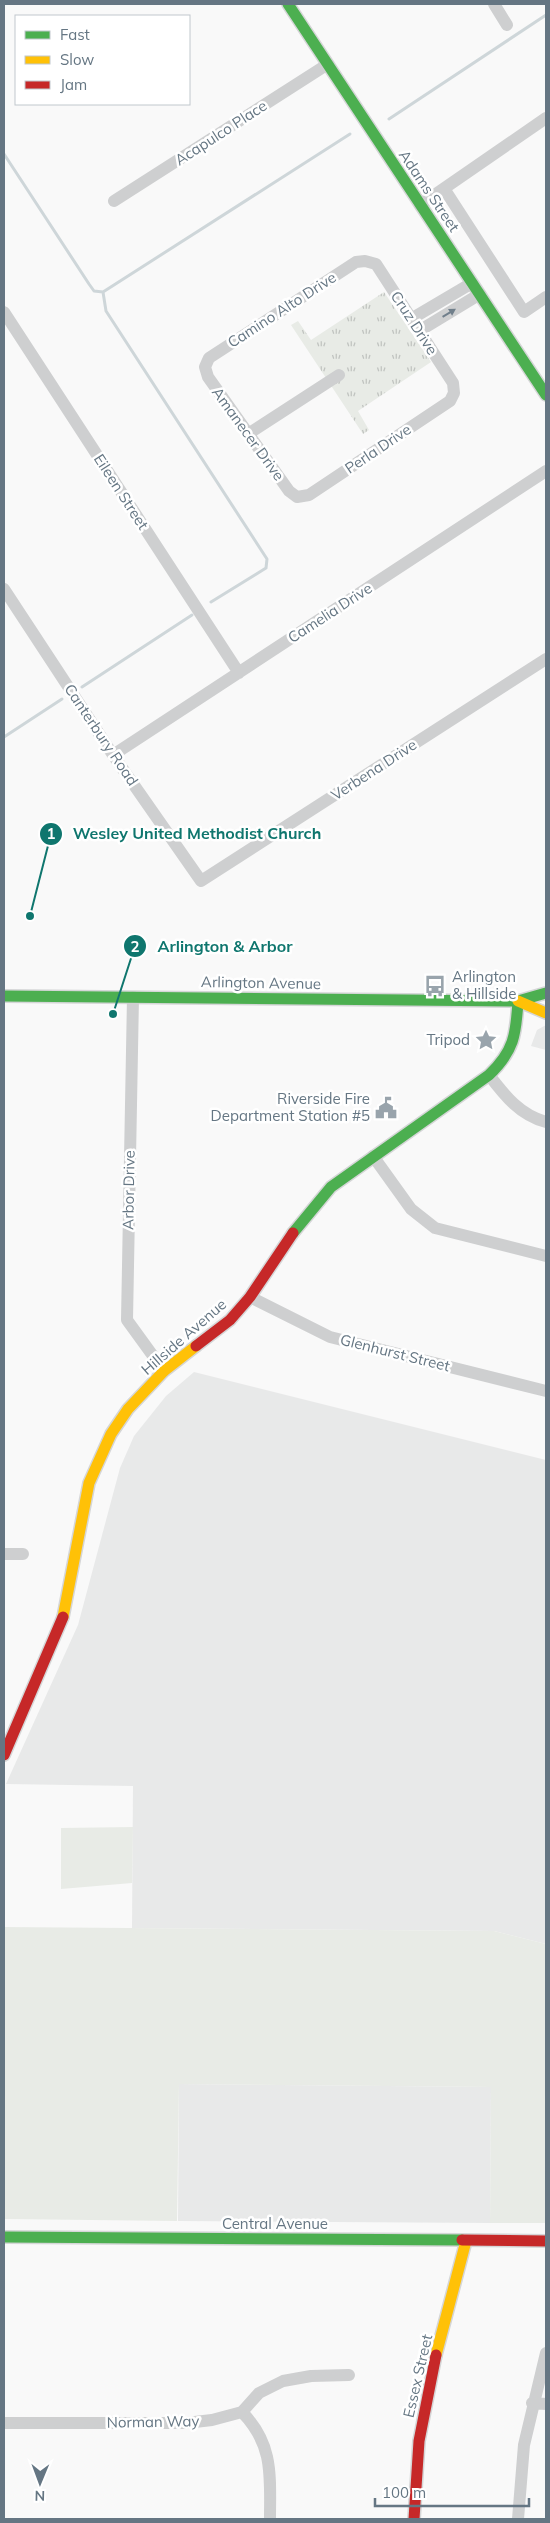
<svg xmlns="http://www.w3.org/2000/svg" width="550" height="2523" viewBox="0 0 550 2523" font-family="Mulish,sans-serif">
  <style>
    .built { fill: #e8e9e9 }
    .green { fill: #e8ebe6 }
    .park { fill: url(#park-tufts) }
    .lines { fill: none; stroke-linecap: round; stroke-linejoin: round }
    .stream { stroke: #ced6d9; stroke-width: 3 }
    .fast-casing { stroke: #d5d6d7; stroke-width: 14 }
    .slow-casing { stroke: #d5d6d7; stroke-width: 14 }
    .jam-casing { stroke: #d5d6d7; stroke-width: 14 }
    .street { stroke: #cecfd0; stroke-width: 12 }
    .fast { stroke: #4caf50; stroke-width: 11 }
    .slow { stroke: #ffc107; stroke-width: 11 }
    .jam { stroke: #c62828; stroke-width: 11 }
    .oneway { fill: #707f8b }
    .labels { text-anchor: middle; stroke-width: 5; stroke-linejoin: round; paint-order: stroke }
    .street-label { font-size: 15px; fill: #657683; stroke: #fff }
    .poi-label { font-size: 15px; fill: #657683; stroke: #fff; text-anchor: end }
    .leader { fill: none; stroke: #0f766e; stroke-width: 2 }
    .callout-dot { fill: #0f766e; stroke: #fff; stroke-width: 2 }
    .mark-label { font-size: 15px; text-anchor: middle; font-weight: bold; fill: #fff }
    .callout-label { font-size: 16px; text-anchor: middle; font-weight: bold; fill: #0f766e; stroke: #fff; stroke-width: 5; stroke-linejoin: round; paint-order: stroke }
  </style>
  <defs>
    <pattern id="park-tufts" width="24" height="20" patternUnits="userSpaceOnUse" patternTransform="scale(1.25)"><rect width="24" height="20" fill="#e8ebe6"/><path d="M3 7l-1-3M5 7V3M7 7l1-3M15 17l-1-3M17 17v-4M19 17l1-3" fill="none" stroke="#c0c3c0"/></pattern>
  </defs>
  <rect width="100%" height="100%" fill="#f9f9f9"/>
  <path class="built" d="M 546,1025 L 546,1050 L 531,1046 L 537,1030 Z
    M 194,1372 L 546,1460 L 546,1944 L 494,1931 L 132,1928 L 133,1786 L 6,1784 L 78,1625 L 120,1468 L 134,1436 L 166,1396 Z
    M 179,2084 L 491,2087 L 490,2223 L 178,2221 Z"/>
  <path class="green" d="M 133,1827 L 132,1883 L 61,1889 L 61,1828 Z
    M 4,1927 L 494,1931 L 546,1944 L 546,2223 L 490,2223 L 491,2087 L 179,2084 L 177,2221 L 4,2219 Z"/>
  <path class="park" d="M 384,292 L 431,362 L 358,411 L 369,430 L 363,434 L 291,325 L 298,321 L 311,340 Z"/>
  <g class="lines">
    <path class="stream" d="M 389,119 L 546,15
      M 4,154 L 89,284 L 94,291 L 103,292 L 350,134
      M 103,292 L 106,311 L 267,559 L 266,568 L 211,602
      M 82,687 L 192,615
      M 4,737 L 62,699"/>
    <g class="fast-casing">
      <path id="fast" d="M 288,4 L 546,395
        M 4,996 L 518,1001 L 546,993
        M 293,1233 L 331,1187 L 489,1075 C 514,1051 516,1035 518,1001
        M 4,2237 L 462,2240"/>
    </g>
    <g class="slow-casing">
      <path id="slow" d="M 518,1001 L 546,1013
        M 63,1617 L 89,1483 L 111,1434 L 128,1409 L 164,1371 L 196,1346
        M 436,2355 L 466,2241"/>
    </g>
    <g class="jam-casing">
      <path id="jam" d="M 196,1346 L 230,1320 L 250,1297 L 293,1233
        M 4,1755 L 63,1617
        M 462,2240 L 546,2241
        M 414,2519 L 419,2441 L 436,2355"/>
    </g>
    <path class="street" d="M 494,4 L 507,25
      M 445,190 L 524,312 L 546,297
      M 114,201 L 328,64
      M 420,205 L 546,118
      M 365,261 L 376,264 L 453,383 L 454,393 L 450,401 L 309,495 L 297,497 L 289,491 L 208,377 L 205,367 L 209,358 L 356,262 Z
      M 4,312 L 239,673
      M 411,319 L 472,283
      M 419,331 L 480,294
      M 248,434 L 339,375
      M 4,589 L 113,755 L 201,881 L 546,659
      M 113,755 L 546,471
      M 133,997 L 127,1320 L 164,1371
      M 489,1075 C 505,1096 520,1115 546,1122
      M 373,1156 L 411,1209 L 435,1228 L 546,1256
      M 250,1297 L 330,1337 L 546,1391
      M 4,1554 L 23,1554
      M 532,2403 L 546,2404
      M 242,2412 C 274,2445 270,2476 270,2519
      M 4,2423 L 186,2423 L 212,2420 L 242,2412 L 259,2393 L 283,2381 L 311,2376 L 349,2375
      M 518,2519 L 524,2445 L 546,2353"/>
    <use href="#fast" class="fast"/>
    <use href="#slow" class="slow"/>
    <use href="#jam" class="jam"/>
  </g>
  <defs><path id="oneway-solid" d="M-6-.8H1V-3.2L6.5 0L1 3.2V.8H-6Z" transform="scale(1.25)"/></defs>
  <use class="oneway" href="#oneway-solid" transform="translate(449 313) rotate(-31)"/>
  <defs>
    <g id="bus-bare" transform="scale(1.725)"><path d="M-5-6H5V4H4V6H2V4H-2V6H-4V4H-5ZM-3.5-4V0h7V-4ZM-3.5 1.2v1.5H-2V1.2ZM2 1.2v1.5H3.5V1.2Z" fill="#99a4ac" stroke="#fff" stroke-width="2.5" paint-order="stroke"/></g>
    <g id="sight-bare" transform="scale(1.725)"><path d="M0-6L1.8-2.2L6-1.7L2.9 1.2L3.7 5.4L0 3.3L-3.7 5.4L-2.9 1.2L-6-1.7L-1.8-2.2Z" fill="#99a4ac" stroke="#fff" stroke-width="2.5" paint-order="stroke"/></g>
    <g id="civic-bare" transform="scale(1.725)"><path d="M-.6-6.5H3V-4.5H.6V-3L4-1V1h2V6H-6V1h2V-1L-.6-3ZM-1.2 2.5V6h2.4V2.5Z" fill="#99a4ac" stroke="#fff" stroke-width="2.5" paint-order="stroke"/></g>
  </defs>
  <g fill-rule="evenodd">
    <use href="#bus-bare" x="435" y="986"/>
    <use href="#sight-bare" x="486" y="1040"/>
    <use href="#civic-bare" x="386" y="1108"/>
  </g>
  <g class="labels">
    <g class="street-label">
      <text transform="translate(221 133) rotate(-33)" y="5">Acapulco Place</text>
      <text transform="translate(429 191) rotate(56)" y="5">Adams Street</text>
      <text transform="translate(282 310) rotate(-33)" y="5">Camino Alto Drive</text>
      <text transform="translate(414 323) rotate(57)" y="5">Cruz Drive</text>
      <text transform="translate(248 434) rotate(54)" y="5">Amanecer Drive</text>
      <text transform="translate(378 449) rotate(-34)" y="5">Perla Drive</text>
      <text transform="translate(121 492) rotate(57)" y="5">Eileen Street</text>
      <text transform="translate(330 613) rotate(-33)" y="5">Camelia Drive</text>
      <text transform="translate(101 735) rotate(56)" y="5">Canterbury Road</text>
      <text transform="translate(374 770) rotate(-33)" y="5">Verbena Drive</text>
      <text transform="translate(261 983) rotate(1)" y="5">Arlington Avenue</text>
      <text transform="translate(129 1190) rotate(-89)" y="5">Arbor Drive</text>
      <text transform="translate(184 1337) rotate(-41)" y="5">Hillside Avenue</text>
      <text transform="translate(395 1353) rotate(14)" y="5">Glenhurst Street</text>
      <text x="275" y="2229">Central Avenue</text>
      <text transform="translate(418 2376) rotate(-77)" y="5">Essex Street</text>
      <text transform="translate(153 2422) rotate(-1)" y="5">Norman Way</text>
    </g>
    <g class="poi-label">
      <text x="452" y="982" text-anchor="start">Arlington<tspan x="452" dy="17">&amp; Hillside</tspan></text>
      <text x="470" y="1045">Tripod</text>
      <text x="370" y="1104">Riverside Fire<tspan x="370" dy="17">Department Station #5</tspan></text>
    </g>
  </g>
  <path class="leader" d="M30 916L51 834M113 1014L135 946"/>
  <g class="callout-dot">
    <circle cx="30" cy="916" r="5"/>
    <circle cx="113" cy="1014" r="5"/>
    <circle cx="51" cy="834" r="12"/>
    <circle cx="135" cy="946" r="12"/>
  </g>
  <g class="mark-label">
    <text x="51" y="839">1</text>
    <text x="135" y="952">2</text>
  </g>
  <g class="callout-label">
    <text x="197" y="839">Wesley United Methodist Church</text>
    <text x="225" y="952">Arlington &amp; Arbor</text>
  </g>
  <rect width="550" height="2523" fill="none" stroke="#657683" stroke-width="10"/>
  <rect x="15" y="15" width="175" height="90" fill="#ffffff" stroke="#c1c8cd"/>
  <rect x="25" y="31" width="25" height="8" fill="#4caf50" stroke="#c1c8cd"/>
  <text x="60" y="40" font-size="15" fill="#657683">Fast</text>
  <rect x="25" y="56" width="25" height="8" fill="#ffc107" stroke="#c1c8cd"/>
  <text x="60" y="65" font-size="15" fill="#657683">Slow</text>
  <rect x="25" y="81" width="25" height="8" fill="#c62828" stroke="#c1c8cd"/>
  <text x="60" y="90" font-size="15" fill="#657683">Jam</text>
  <g transform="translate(40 2483) rotate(181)" stroke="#ffffff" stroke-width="4" paint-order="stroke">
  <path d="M0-4L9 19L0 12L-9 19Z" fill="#657683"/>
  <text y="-8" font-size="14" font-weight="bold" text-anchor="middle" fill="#657683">N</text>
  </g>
  <path d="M375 2498v8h154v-8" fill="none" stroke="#657683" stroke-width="2.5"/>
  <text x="382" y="2498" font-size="15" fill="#657683" stroke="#ffffff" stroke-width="4" paint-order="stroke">100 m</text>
</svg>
